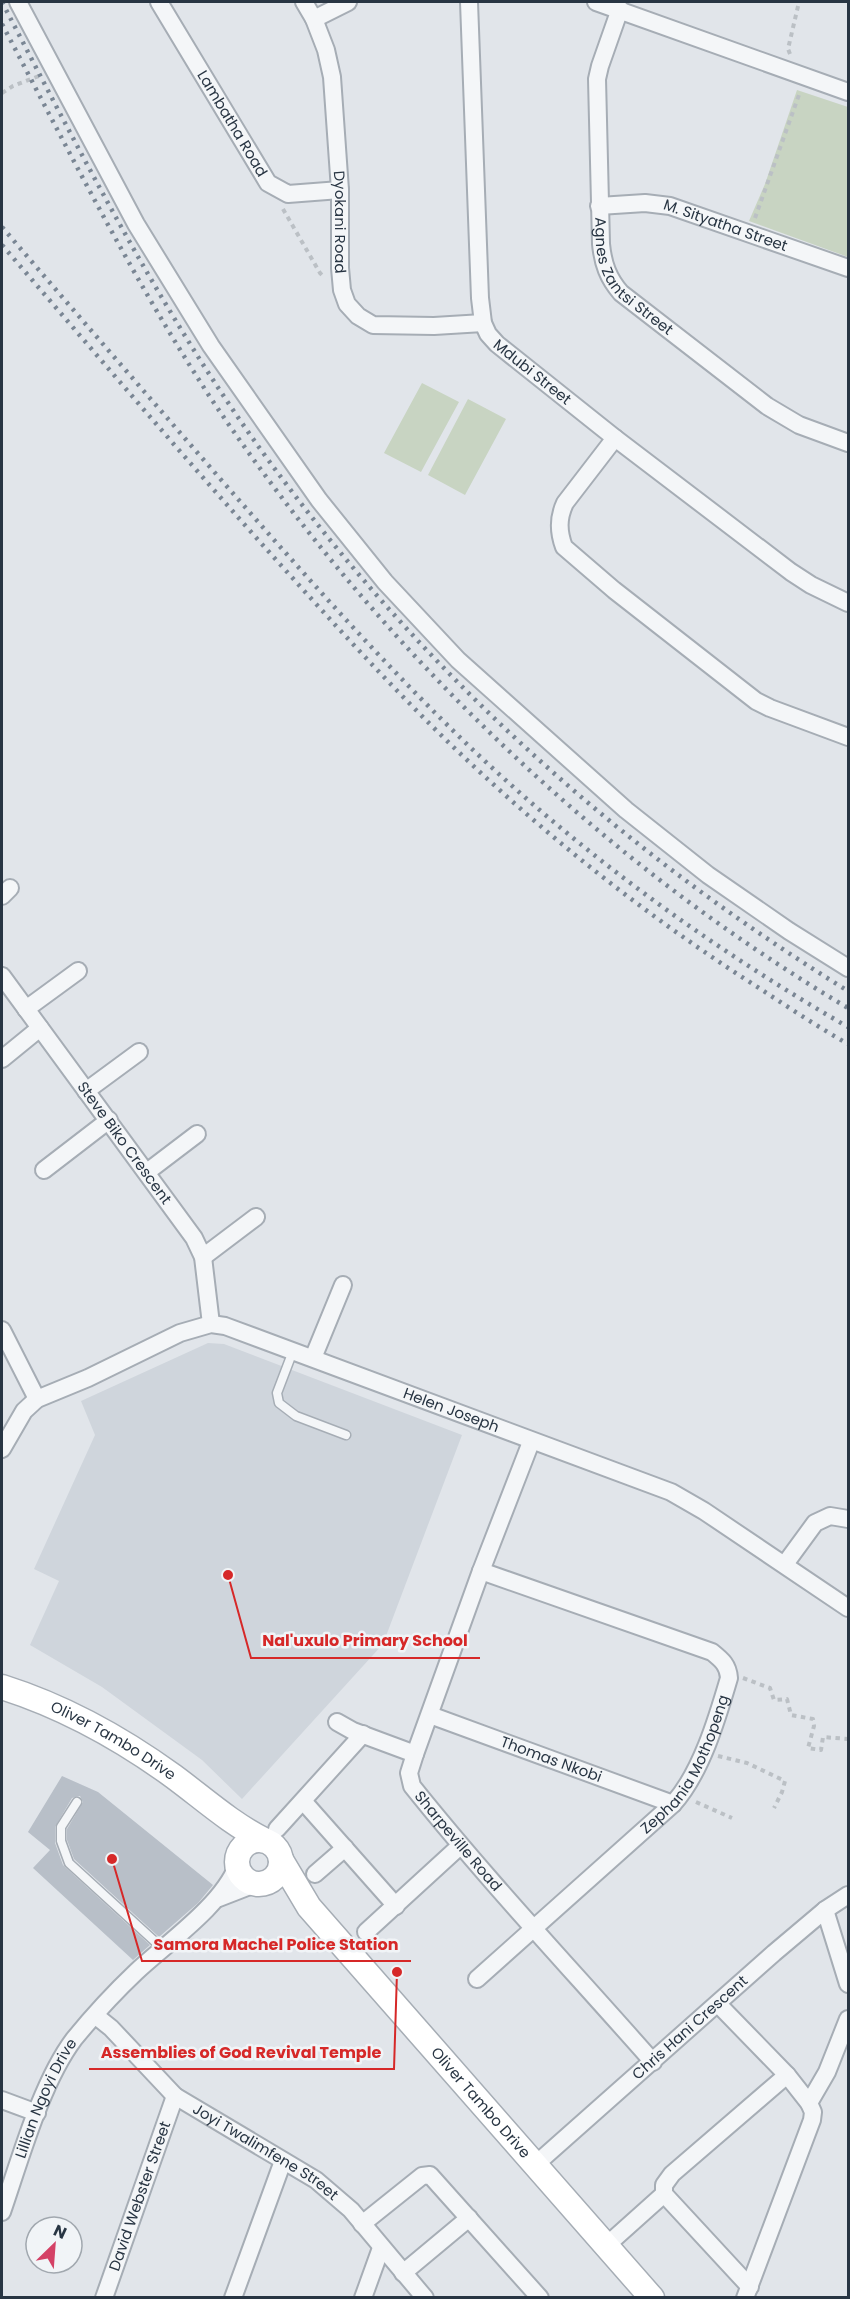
<svg xmlns="http://www.w3.org/2000/svg" width="850" height="2299" viewBox="0 0 850 2299" font-family="Poppins,sans-serif">
  <style>
    .built { fill: #cfd5dc }
    .green { fill: #c8d4c2 }
    .building { fill: #b8bfc8 }
    .lines { fill: none; stroke-linecap: round; stroke-linejoin: round }
    .lane-casing { stroke: #a6adb5; stroke-width: 11 }
    .street-casing { stroke: #a6adb5; stroke-width: 20 }
    .secondary-casing { stroke: #a6adb5; stroke-width: 27 }
    .path { stroke: #bbc0c5; stroke-width: 4; stroke-dasharray: 4.5 4.5; stroke-linecap: butt }
    .lane { stroke: #f4f6f8; stroke-width: 8 }
    .street { stroke: #f4f6f8; stroke-width: 16 }
    .secondary { stroke: #fff; stroke-width: 24 }
    .rail { stroke: #7a8694; stroke-width: 4.5; stroke-dasharray: 3 6; stroke-linecap: butt }
    .labels { text-anchor: middle; stroke-width: 5; stroke-linejoin: round; paint-order: stroke }
    .street-label { font-size: 15px; fill: #283543; stroke: #f1f4f7 }
    .leader { fill: none; stroke: #d62828; stroke-width: 2 }
    .callout-dot { fill: #d62828; stroke: #f1f4f7; stroke-width: 2 }
    .callout-label { font-size: 16px; text-anchor: middle; font-weight: bold; fill: #d62828; stroke: #f1f4f7; stroke-width: 5; stroke-linejoin: round; paint-order: stroke }
  </style>
  <rect width="100%" height="100%" fill="#e1e5ea"/>
  <path class="built" d="M 208,1343 L 224,1344 L 462,1435 L 383,1644 L 242,1799 L 202,1760 L 102,1687 L 30,1645 L 59,1581 L 34,1569 L 95,1435 L 81,1401 Z"/>
  <path class="green" d="M 797,90 L 848,107 L 848,257 L 749,221 L 765,184 Z
    M 422,383 L 459,402 L 421,472 L 384,453 Z
    M 468,399 L 506,419 L 465,495 L 428,475 Z"/>
  <path class="building" d="M 62,1776 L 98,1792 L 213,1885 L 198,1903 L 159,1937 L 74,1859 L 67,1840 L 67,1829 L 83,1802 L 80,1796 L 72,1798 L 55,1827 L 55,1843 L 63,1865 L 150,1945 L 133,1960 L 33,1868 L 50,1850 L 28,1832 Z"/>
  <g class="lines">
    <g class="lane-casing">
      <path id="lane" d="M 293,1351 L 277,1393 L 279,1403 L 296,1416 L 346,1435
        M 77,1802 L 61,1827 L 61,1841 L 69,1863 L 162,1948"/>
    </g>
    <g class="street-casing">
      <g id="street">
        <path d="M 18,2 L 136,224 L 211,346 L 319,500 L 385,582 L 458,660 L 626,810 L 708,875 L 789,931 L 848,968"/>
        <path id="s1" d="M 159,2 L 268,183 L 288,194 L 340,190"/>
        <path id="s2" d="M 304,2 L 314,19 L 326,50 L 332,77 L 340,190 L 340,268 L 342,290 L 347,304 L 358,316 L 373,325 L 434,326 L 483,323"/>
        <path id="s3" d="M 469,2 L 480,298 L 483,323 L 488,334 L 497,344 L 615,438 L 791,572 L 811,585 L 848,603"/>
        <path d="M 596,2 L 848,92"/>
        <path id="s4" d="M 620,9 L 600,66 L 597,79 L 601,244 C 603,264 608,278 621,293 L 767,406 L 799,425 L 848,443"/>
        <path d="M 314,19 L 348,2"/>
        <path id="s5" d="M 599,206 L 645,203 L 670,206 L 848,268"/>
        <path d="M 615,438 L 565,503 C 558,518 558,531 564,547 L 614,590 L 756,701 L 770,708 L 848,737"/>
        <path d="M 2,896 L 10,888"/>
        <path id="s6" d="M 2,976 L 194,1238 L 203,1257 L 211,1324"/>
        <path d="M 26,1009 L 78,971"/>
        <path d="M 2,1059 L 40,1028"/>
        <path d="M 86,1091 L 139,1052"/>
        <path d="M 44,1170 L 109,1120"/>
        <path d="M 147,1172 L 197,1134"/>
        <path d="M 203,1257 L 256,1217"/>
        <path d="M 2,1330 L 37,1399"/>
        <path d="M 313,1358 L 343,1285"/>
        <path id="s7" d="M 531,1442 L 481,1571 L 415,1754 L 409,1773 L 412,1786 C 488,1881 572,1970 653,2062"/>
        <path id="s8" d="M 2,1449 L 24,1411 L 37,1399 L 88,1378 L 180,1333 L 211,1324 L 225,1326 L 671,1492 L 704,1511 L 848,1608"/>
        <path d="M 785,1564 L 815,1523 L 830,1516 L 848,1519"/>
        <path id="s9" d="M 430,1715 L 673,1804"/>
        <path d="M 337,1722 L 353,1731 L 415,1754"/>
        <path d="M 303,1801 L 396,1906"/>
        <path d="M 277,1829 L 363,1734"/>
        <path d="M 315,1874 L 345,1848"/>
        <path d="M 219,1898 L 255,1884"/>
        <path d="M 825,1910 L 848,1984"/>
        <path d="M 366,1932 L 460,1846"/>
        <path id="s10" d="M 477,1979 L 673,1804 C 701,1773 717,1719 729,1678 C 728,1665 722,1660 712,1652 L 481,1571"/>
        <path d="M 718,2004 L 787,2075 L 809,2103 L 813,2112 L 812,2120 L 745,2298"/>
        <path id="s11" d="M 96,2016 L 111,2028 L 175,2096 L 316,2180 L 351,2210 L 425,2298"/>
        <path d="M 2,2100 L 37,2113"/>
        <path d="M 809,2103 L 827,2072 L 848,2019"/>
        <path id="s12" d="M 535,2165 L 774,1953 L 825,1910 L 848,1895"/>
        <path id="s13" d="M 2,2212 C 20,2160 41,2083 74,2039 C 92,2017 116,1991 136,1972 C 167,1943 222,1905 237,1866"/>
        <path d="M 362,2224 L 422,2176 L 430,2175 L 540,2298"/>
        <path d="M 607,2245 L 664,2194"/>
        <path d="M 403,2273 L 469,2218"/>
        <path d="M 750,2287 L 664,2194 L 664,2185 L 672,2174 L 787,2075"/>
        <path id="s14" d="M 104,2298 L 175,2096"/>
        <path d="M 233,2298 L 283,2161"/>
        <path d="M 363,2298 L 381,2248"/>
      </g>
    </g>
    <g class="secondary-casing">
      <g id="secondary">
        <path id="s15" d="M 2,1687 C 62,1706 122,1739 173,1776 C 203,1798 230,1823 264,1840"/>
        <circle cx="259" cy="1862" r="22"/>
        <path id="s16" d="M 281,1860 L 309,1907 L 652,2298"/>
      </g>
    </g>
    <path class="path" d="M 790,54 L 788,49 L 799,2
      M 2,93 L 13,86 L 39,76
      M 283,209 L 320,273 L 324,277
      M 755,218 L 800,92
      M 743,1678 L 770,1688 L 774,1700 L 787,1699 L 791,1715 L 813,1719 L 814,1726 L 808,1748 L 821,1750 L 823,1737 L 848,1739
      M 718,1756 L 747,1763 L 785,1781 L 782,1792 L 774,1808
      M 696,1802 L 732,1818"/>
    <use href="#lane" class="lane"/>
    <use href="#street" class="street"/>
    <use href="#secondary" class="secondary"/>
    <path class="rail" d="M 2,2 C 81,154 160,310 261,450 C 421,671 617,848 848,991
      M 2,24 C 69,151 133,280 212,400 C 377,645 594,857 848,1008
      M 2,227 C 68,304 135,381 202,458 C 289,557 375,656 470,747 C 583,855 713,949 848,1027
      M 2,245 C 97,355 191,466 288,573 C 354,646 420,718 493,784 C 575,859 665,928 759,988 C 788,1007 818,1027 848,1044"/>
  </g>
  <g class="labels">
    <g class="street-label">
      <text dy="5" stroke="none"><textPath href="#s1" startOffset="142">Lambatha Road</textPath></text>
      <text dy="5" stroke="none"><textPath href="#s2" startOffset="226">Dyokani Road</textPath></text>
      <text dy="5" stroke="none"><textPath href="#s5" startOffset="130">M. Sityatha Street</textPath></text>
      <text dy="5" stroke="none"><textPath href="#s4" startOffset="284">Agnes Zantsi Street</textPath></text>
      <text dy="5" stroke="none"><textPath href="#s3" startOffset="392">Mdubi Street</textPath></text>
      <text dy="5" stroke="none"><textPath href="#s6" startOffset="207">Steve Biko Crescent</textPath></text>
      <text dy="5" stroke="none"><textPath href="#s8" startOffset="507">Helen Joseph</textPath></text>
      <text dy="5" stroke="none"><textPath href="#s15" startOffset="124">Oliver Tambo Drive</textPath></text>
      <text dy="5" stroke="none"><textPath href="#s9" startOffset="129">Thomas Nkobi</textPath></text>
      <text dy="5" stroke="none"><textPath href="#s10" startOffset="303">Zephania Mothopeng</textPath></text>
      <text dy="5" stroke="none"><textPath href="#s7" startOffset="438">Sharpeville Road</textPath></text>
      <text dy="5" stroke="none"><textPath href="#s12" startOffset="207">Chris Hani Crescent</textPath></text>
      <text dy="5" stroke="none"><textPath href="#s13" startOffset="122">Lillian Ngoyi Drive</textPath></text>
      <text dy="5" stroke="none"><textPath href="#s16" startOffset="315">Oliver Tambo Drive</textPath></text>
      <text dy="5" stroke="none"><textPath href="#s11" startOffset="219">Joyi Twalimfene Street</textPath></text>
      <text dy="5" stroke="none"><textPath href="#s14" startOffset="108">David Webster Street</textPath></text>
    </g>
  </g>
  <path class="leader" d="M228 1575L251 1658H480M112 1859L142 1961H411M397 1972L394 2069H89"/>
  <g class="callout-dot">
    <circle cx="228" cy="1575" r="6"/>
    <circle cx="112" cy="1859" r="6"/>
    <circle cx="397" cy="1972" r="6"/>
  </g>
  <g class="callout-label">
    <text x="365" y="1646">Nal'uxulo Primary School</text>
    <text x="276" y="1950">Samora Machel Police Station</text>
    <text x="241" y="2058">Assemblies of God Revival Temple</text>
  </g>
  <rect width="850" height="2299" fill="none" stroke="#283543" stroke-width="6"/>
  <g transform="translate(54 2245) rotate(25)"><circle r="28" fill="#f1f4f7" stroke="#a1a8af" stroke-width="1.5"/>
  <path d="M0-4.5L10 22L0 15L-10 22Z" fill="#d44166"/>
  <text y="-9" font-size="16" font-weight="bold" text-anchor="middle" fill="#283543">N</text>
  </g>
</svg>
